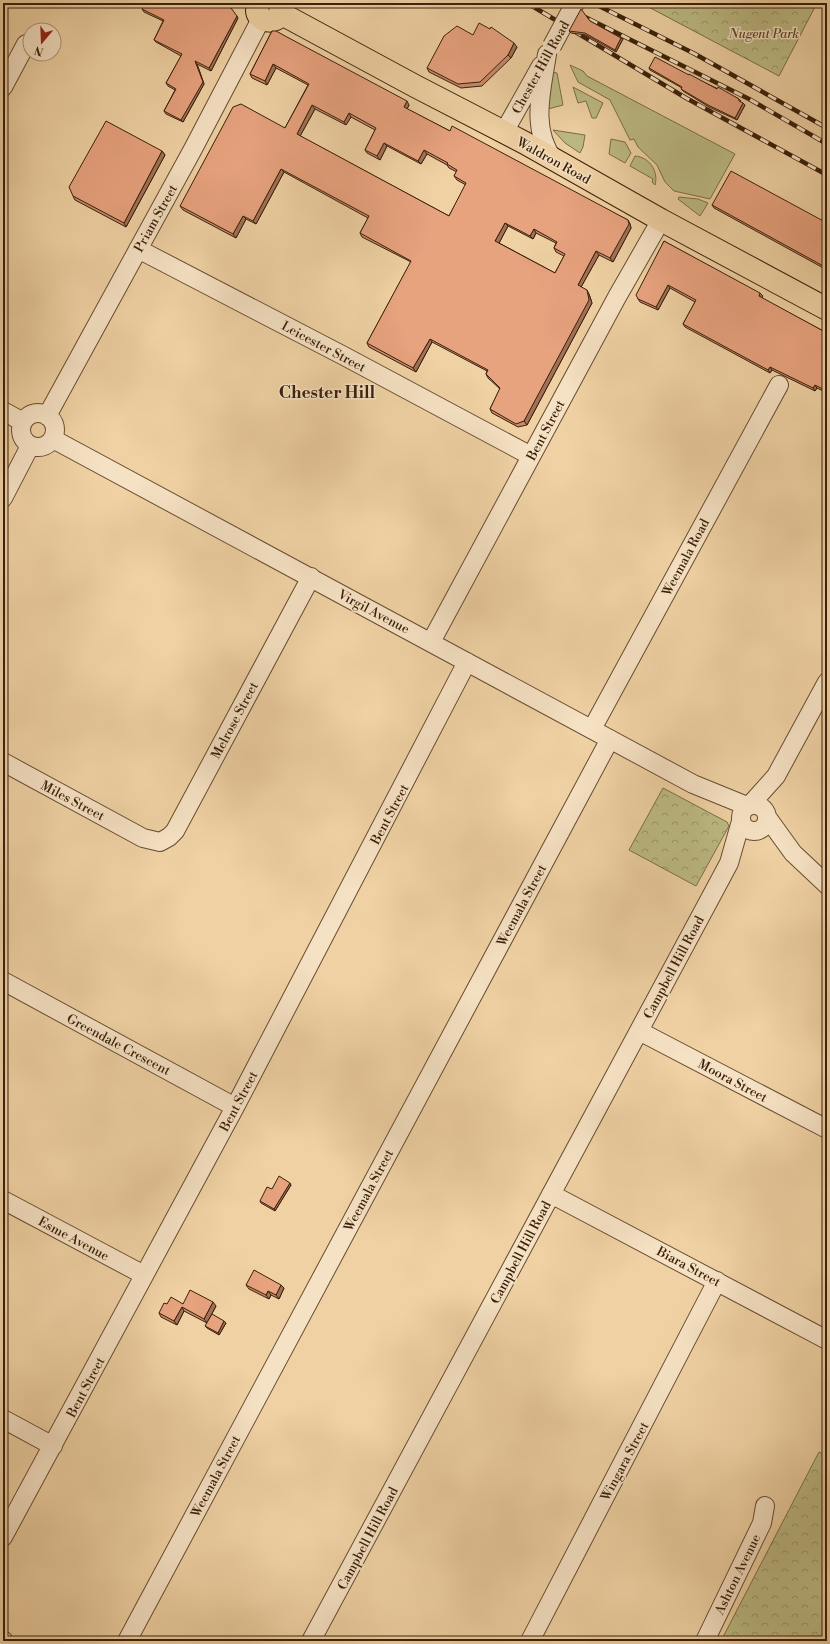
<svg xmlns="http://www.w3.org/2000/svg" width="830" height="1644" viewBox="0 0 830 1644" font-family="'Libre Bodoni',serif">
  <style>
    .green { fill: #bcba83; stroke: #7b6d47 }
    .park { fill: url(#park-crowns); stroke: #7b6d47 }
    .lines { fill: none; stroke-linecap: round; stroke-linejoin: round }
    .minor-casing { stroke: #674c31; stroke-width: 20 }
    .major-casing { stroke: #3a200b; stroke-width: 24 }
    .minor { stroke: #f5e1c3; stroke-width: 18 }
    .major { stroke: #efd1a3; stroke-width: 22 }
    .rail-casing { stroke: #3a200b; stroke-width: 4.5 }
    .rail { stroke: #f5e1c3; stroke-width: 3; stroke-dasharray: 9; stroke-linecap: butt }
    .minor-bridge-casing { stroke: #674c31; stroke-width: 20; stroke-linecap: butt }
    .minor-bridge { stroke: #f5e1c3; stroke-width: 18 }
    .wall { fill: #c78b6c; stroke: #3a200b; fill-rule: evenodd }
    .shaded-wall { fill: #a27158; stroke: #3a200b }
    .building { fill: #e7a27e; stroke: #3a200b; fill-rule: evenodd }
    .labels { text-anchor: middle; stroke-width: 3; stroke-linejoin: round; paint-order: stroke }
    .park-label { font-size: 13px; font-style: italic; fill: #5a4629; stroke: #f5e1c3 }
    .street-label { font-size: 13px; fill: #3a200b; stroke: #f5e1c3 }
    .district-label { font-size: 17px; font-weight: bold; fill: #3a200b; stroke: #f5e1c3 }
  </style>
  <defs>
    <pattern id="park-crowns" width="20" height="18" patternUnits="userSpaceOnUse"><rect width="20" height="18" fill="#bcba83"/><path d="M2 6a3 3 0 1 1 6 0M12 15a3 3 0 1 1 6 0" fill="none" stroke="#9a9769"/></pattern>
  </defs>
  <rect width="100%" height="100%" fill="#efd1a3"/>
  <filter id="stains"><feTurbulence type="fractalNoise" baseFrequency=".005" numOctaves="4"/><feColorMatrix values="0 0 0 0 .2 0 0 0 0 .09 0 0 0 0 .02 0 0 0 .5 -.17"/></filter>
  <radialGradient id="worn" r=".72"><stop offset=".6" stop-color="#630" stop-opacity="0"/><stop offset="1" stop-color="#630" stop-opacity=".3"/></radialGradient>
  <path class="green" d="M 570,65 L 583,71 L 587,76 L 735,154 L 710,199 L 674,191 L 665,182 L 657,165 L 638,147 L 634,139 L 630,140 L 610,100 L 578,82 Z
    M 551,72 L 557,73 L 563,105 L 544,110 Z
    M 573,87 L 603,103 L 596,118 L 592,118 L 586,101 L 578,103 Z
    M 553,130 L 585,135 L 583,147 L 580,153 L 565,143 Z
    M 611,139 L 625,142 L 631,153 L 625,163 L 609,154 Z
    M 635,156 C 649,157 659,171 655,185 L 652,182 L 653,179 L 630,166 Z
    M 679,197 L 698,199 L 708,203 L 700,216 L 678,199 Z"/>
  <path class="park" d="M 641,3 L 817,3 L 779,76 Z
    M 663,788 L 727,822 L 729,826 L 696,886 L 629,850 Z
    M 819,1452 L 827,1456 L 827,1641 L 783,1641 L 723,1637 Z"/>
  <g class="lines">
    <g class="minor-casing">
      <path id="minor" d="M 547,54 C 542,89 530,127 553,159
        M 3,87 L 26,44
        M 504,132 L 541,66
        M 138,249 L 344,356 L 531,456
        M 3,411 L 23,422
        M21 430a17 17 0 1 1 34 0a17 17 0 1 1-34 0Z
        M 47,416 L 193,149 L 261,19
        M 53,439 L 693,784 L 747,806
        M 3,498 L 30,446
        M 431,642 L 617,297 L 661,220
        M 592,729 L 779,385
        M 3,762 L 143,838 L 160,842 L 169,837 L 175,831 L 311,577
        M741 818a13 13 0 1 1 26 0a13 13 0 1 1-26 0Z
        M 750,805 L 776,776 L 827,682
        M 767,817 L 793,853 L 827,885
        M 3,981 L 235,1107
        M 639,1031 L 827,1129
        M 551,1194 L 827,1340
        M 3,1200 L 144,1275
        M 3,1419 L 53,1446
        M 3,1537 L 235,1107 L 467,662
        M 3,1640 L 4,1641
        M 127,1641 L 610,739
        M 311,1641 L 713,893 L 729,863 L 741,821
        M 530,1641 L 717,1281
        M 705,1641 L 762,1523 L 765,1506"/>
    </g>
    <g class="major-casing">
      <path id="major" d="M 259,3 C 248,26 290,27 279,3
        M 280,13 L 415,86 L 525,143 L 661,220 L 827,309"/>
    </g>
    <use href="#minor" class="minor"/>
    <use href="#major" class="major"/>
    <g class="rail-casing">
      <path id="rail" d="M 527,3 L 686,98 L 827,175
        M 557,3 L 749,99 L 827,144
        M 593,3 L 695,54 L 827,128"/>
    </g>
    <use href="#rail" class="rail"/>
    <g class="minor-bridge-casing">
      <path id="minor-bridge" d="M 552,46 L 575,3"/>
    </g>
    <use href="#minor-bridge" class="minor-bridge"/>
  </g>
  <path class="wall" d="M 142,9 L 238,18 L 211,71 L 197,64 L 204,84 L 183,122 L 166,114 L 164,111 L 175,90 L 168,86 L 166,83 L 181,56 L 156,42 L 154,40 L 163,21 L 144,12 Z
    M 590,21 L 621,38 L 623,39 L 616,52 L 586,35 L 571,33 L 569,31 Z
    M 272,31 L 409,105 L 407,109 L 450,131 L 628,220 L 630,224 L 631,228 L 613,262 L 599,255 L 581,287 L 589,294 L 592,303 L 527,425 L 518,427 L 492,413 L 490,409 L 500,389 L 488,378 L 486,374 L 487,371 L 432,342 L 416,372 L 369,347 L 367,343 L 411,262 L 362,237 L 360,233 L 368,218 L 284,172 L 256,224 L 246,219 L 236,238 L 183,210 L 180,206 L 285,128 L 308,85 L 276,68 L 267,85 L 252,78 L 250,74 ZM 315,109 L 346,125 L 351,117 L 375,130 L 365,150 L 367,153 L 380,160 L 387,146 L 421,164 L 427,154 L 447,165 L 449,168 L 457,172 L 454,176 L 457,180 L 466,185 L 449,216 L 300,136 ZM 508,226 L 533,239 L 536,233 L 556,243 L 554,248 L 556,252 L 564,256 L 555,273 L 499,243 Z
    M 473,35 L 517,47 L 511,58 L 482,86 L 461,88 L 429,72 L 427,68 Z
    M 649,68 L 689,75 L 739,99 L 741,101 L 740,102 L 743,103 L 745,105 L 737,120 L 709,107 L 683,91 L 681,89 L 682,88 L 650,70 Z
    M 162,151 L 165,155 L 126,227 L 75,200 L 73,196 Z
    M 712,205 L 827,223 L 827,270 L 714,208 Z
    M 664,241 L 763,296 L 761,298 L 827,333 L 827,393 L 817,388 L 815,391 L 772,370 L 770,373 L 685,327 L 683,324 L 695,302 L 670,288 L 658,310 L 640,302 L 638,299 Z
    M 291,1185 L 275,1211 L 261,1203 L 260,1201 L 272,1189 Z
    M 246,1285 L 284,1288 L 279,1299 L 271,1295 L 269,1299 L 249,1289 Z
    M 167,1304 L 183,1304 L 216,1306 L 207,1323 L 184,1311 L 177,1325 L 161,1317 L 159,1313 Z
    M 226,1323 L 219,1335 L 207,1328 L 205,1326 Z"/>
  <path class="shaded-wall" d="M 237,16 L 238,18 L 211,71 L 209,68 Z
    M 621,38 L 623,39 L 616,52 L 615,50 Z
    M 514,43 L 517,47 L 511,58 L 508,55 Z
    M 195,61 L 197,64 L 204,84 L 183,122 L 181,120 Z
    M 273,64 L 276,68 L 267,85 L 265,81 Z
    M 407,101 L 409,105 L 406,111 L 404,107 Z
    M 743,103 L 745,105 L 737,120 L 735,118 Z
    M 312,105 L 315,109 L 299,138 L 297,134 Z
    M 349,113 L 351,117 L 346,125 L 344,122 Z
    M 384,143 L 387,146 L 380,160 L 377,156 Z
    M 424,150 L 427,154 L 421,164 L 418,161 Z
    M 162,151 L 165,155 L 126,227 L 124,223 Z
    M 281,169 L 284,172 L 256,224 L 253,221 Z
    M 243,216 L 246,219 L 236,238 L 233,234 Z
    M 628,220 L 630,224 L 631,228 L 613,262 L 610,258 Z
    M 505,223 L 508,226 L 498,245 L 495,241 Z
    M 534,229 L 536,233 L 533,239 L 530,236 Z
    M 596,251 L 599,255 L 580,289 L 578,285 Z
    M 668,285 L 670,288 L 658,310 L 656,307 Z
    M 587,290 L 589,294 L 592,303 L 527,425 L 524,421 Z
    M 760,293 L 763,296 L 761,299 L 759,296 Z
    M 430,339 L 432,342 L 416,372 L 413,368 Z
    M 770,367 L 772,370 L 770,373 L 768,370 Z
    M 815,385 L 817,388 L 815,391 L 813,388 Z
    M 290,1183 L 291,1185 L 275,1211 L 274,1209 Z
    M 281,1285 L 284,1288 L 279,1299 L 276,1295 Z
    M 268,1291 L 271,1295 L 269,1299 L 266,1295 Z
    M 213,1302 L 216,1306 L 207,1323 L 204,1319 Z
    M 182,1307 L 184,1311 L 177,1325 L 174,1321 Z
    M 224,1321 L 226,1323 L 219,1335 L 218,1333 Z"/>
  <path class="building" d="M 146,3 L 222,3 L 231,8 L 237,16 L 209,68 L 195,61 L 203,82 L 181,120 L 164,111 L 176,89 L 166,83 L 182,54 L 154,40 L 164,20 L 142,9 Z
    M 581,9 L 590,21 L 621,38 L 615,50 L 585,33 L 569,31 Z
    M 479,23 L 490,29 L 491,27 L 514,43 L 508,55 L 480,82 L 458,84 L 427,68 L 444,36 L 457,26 L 473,35 Z
    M 272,31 L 276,31 L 287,37 L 407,101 L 404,107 L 450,131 L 452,126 L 628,220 L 629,224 L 610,258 L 596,251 L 578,285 L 587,290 L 589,300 L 524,421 L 516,424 L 490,409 L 500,388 L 486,374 L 488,370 L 430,339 L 413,368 L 367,343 L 411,261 L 360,233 L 369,216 L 281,169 L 253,221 L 243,216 L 233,234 L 180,206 L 233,107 L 241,104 L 285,128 L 309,84 L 273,64 L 265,81 L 250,74 ZM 312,105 L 344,122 L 349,113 L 376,128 L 365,150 L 377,156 L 384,143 L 418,161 L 424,150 L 448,163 L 447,164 L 457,170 L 454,176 L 466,183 L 449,216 L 297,134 ZM 505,223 L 530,236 L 534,229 L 557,242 L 554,248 L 565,254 L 555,273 L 495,241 Z
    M 655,57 L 689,75 L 689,74 L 717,89 L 718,87 L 739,99 L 739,101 L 743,103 L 735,118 L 708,105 L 681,89 L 682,87 L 649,68 Z
    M 106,121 L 162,151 L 124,223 L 73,196 L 69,187 Z
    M 731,171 L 827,223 L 827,268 L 712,205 Z
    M 664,241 L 760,293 L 759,296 L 827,333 L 827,391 L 815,385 L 813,388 L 770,367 L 768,370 L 683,324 L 696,300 L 668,285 L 656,307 L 638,299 L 636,295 Z
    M 279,1176 L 290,1183 L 274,1209 L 260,1201 L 267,1187 L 272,1189 Z
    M 254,1270 L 281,1285 L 276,1295 L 268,1291 L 266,1295 L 246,1285 Z
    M 190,1290 L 213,1302 L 204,1319 L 182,1307 L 174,1321 L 159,1313 L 164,1303 L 167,1304 L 171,1297 L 183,1304 Z
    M 212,1314 L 224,1321 L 218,1333 L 205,1326 Z
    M 827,1621 L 827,1626 L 825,1625 Z"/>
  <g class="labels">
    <g class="park-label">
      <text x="764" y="38">Nugent Park</text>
    </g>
    <g class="street-label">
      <text transform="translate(540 67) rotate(-61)" y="5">Chester Hill Road</text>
      <text transform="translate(554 160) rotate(29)" y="5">Waldron Road</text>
      <text transform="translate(155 218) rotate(-61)" y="5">Priam Street</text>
      <text transform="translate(324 346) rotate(28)" y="5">Leicester Street</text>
      <text transform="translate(545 430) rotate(-62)" y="5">Bent Street</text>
      <text transform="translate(685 557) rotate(-62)" y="5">Weemala Road</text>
      <text transform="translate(374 611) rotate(28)" y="5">Virgil Avenue</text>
      <text transform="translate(234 720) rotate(-62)" y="5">Melrose Street</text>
      <text transform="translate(73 800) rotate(28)" y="5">Miles Street</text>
      <text transform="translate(389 814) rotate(-62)" y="5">Bent Street</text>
      <text transform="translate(521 905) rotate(-62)" y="5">Weemala Street</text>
      <text transform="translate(673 967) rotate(-62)" y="5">Campbell Hill Road</text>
      <text transform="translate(119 1044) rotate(28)" y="5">Greendale Crescent</text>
      <text transform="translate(733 1080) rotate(28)" y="5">Moora Street</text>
      <text transform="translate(238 1101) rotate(-62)" y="5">Bent Street</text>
      <text transform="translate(368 1190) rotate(-62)" y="5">Weemala Street</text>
      <text transform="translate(74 1238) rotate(28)" y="5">Esme Avenue</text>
      <text transform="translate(520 1252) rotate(-62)" y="5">Campbell Hill Road</text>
      <text transform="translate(689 1266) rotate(28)" y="5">Biara Street</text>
      <text transform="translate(85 1387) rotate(-62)" y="5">Bent Street</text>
      <text transform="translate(624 1461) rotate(-62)" y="5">Wingara Street</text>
      <text transform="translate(215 1476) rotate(-62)" y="5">Weemala Street</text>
      <text transform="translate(367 1538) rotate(-62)" y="5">Campbell Hill Road</text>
      <text transform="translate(737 1574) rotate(-64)" y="5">Ashton Avenue</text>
    </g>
    <g class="district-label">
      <text x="327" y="398">Chester Hill</text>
    </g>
  </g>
  <rect width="830" height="1644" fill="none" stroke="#efd1a3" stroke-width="16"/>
  <rect x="4" y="4" width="822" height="1636" fill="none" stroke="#3a200b" stroke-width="2"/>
  <rect x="8" y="8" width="814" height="1628" fill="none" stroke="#3a200b"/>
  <g transform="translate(42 42) rotate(199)"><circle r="19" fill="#f5e1c3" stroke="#aa9479"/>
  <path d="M0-3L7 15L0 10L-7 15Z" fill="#8f2418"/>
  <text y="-6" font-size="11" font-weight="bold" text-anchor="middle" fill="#3a200b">N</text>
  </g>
  <rect width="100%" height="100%" filter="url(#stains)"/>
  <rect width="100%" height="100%" fill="url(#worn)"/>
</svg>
